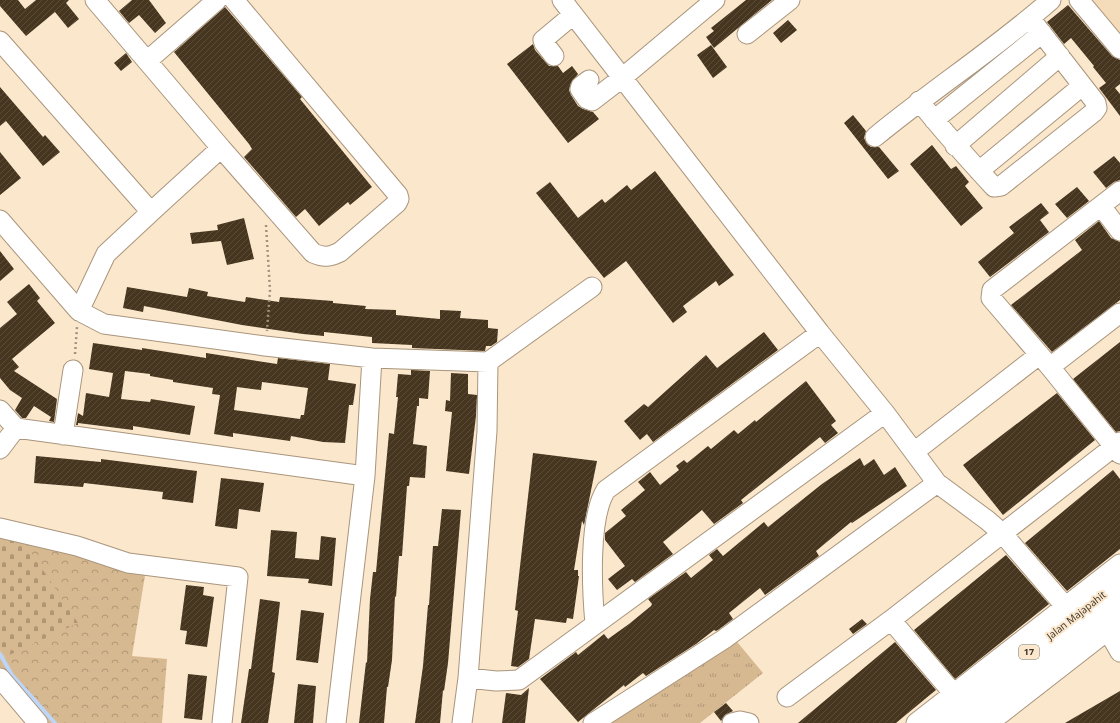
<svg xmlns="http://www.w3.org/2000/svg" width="1120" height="723" viewBox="0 0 1120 723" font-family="'Open Sans',sans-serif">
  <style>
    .built { fill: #f4dbb9 }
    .grass { fill: url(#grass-tufts) }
    .forest { fill: url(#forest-crowns) }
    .cemetery { fill: url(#cemetery-stones) }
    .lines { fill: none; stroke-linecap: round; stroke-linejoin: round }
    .stream { stroke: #bcd5f9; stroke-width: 4 }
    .building { fill: url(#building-hatch); fill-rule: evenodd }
    .minor-casing { stroke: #a9957c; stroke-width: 21 }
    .highway-casing { stroke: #a9957c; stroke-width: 24 }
    .path { stroke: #a1927f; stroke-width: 2.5; stroke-dasharray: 2 3; stroke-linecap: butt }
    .minor { stroke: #fff; stroke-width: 19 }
    .highway { stroke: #fff; stroke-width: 22 }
    .labels { text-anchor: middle; stroke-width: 4; stroke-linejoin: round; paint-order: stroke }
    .shield { fill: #fbe7cc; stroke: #746858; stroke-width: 1 }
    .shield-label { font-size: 9px; font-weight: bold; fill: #3a3227 }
    .street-label { font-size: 10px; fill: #3a3227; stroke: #fbe7cc }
  </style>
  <defs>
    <pattern id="grass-tufts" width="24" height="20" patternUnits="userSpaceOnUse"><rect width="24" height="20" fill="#d7b991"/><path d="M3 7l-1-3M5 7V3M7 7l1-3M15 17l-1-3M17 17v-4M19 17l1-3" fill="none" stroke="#af9776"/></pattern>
    <pattern id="forest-crowns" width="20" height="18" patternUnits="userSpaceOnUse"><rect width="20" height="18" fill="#d7b991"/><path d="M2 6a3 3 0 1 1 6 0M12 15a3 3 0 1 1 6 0" fill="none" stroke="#af9776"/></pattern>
    <pattern id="cemetery-stones" width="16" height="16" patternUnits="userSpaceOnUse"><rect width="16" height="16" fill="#d7b991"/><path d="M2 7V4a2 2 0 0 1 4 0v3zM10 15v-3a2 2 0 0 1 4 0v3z" fill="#af9776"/></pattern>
    <pattern id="building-hatch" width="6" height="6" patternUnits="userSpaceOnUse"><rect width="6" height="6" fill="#46361f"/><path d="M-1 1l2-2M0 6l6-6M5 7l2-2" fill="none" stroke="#594b37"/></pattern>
  </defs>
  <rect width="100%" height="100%" fill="#fbe7cc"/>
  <path class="built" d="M 1085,0 L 1120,0 L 1120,37 Z"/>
  <path class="grass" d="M 728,631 L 763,673 L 700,723 L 602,723 Z"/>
  <path class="forest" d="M 21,542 L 146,569 L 132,656 L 167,659 L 162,723 L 43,723 L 0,672 L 0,650 L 5,657 Z"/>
  <path class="cemetery" d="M 0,537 L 21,542 L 31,552 L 78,623 L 5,657 L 0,650 Z"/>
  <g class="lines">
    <path class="stream" d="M 0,654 L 12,675 L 55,723"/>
  </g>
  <path class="building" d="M 0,0 L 18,0 L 25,9 L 36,0 L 69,0 L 66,3 L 79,19 L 68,28 L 55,12 L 26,36 L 0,6 Z
    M 132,0 L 149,0 L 166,23 L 155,33 L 139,15 L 129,23 L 119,11 Z
    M 746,0 L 772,0 L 714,48 L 706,37 L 714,31 L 711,28 Z
    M 1068,5 L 1112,56 L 1120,60 L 1120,84 L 1115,88 L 1120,94 L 1120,116 L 1099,88 L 1106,83 L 1093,67 L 1094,66 L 1071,38 L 1064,44 L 1047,22 Z
    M 225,7 L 302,97 L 300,99 L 372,187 L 350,205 L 348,202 L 319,226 L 305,209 L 296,217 L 244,157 L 252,149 L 249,144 L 174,52 Z
    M 788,20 L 797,30 L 781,43 L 773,33 Z
    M 533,44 L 535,50 L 549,66 L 558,66 L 563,73 L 572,66 L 578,74 L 571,83 L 569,90 L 571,95 L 578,106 L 583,109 L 593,112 L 599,119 L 568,143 L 507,64 Z
    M 711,45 L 727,67 L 713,78 L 697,55 Z
    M 126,53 L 132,62 L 121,71 L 114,63 Z
    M 0,87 L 43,137 L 45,135 L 60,152 L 43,166 L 6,121 L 0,126 Z
    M 853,115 L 866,131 L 864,138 L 867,144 L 871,147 L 879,147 L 899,171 L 888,179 L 844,123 Z
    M 932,145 L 951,169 L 956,166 L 969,182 L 965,186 L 983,208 L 961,226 L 910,164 Z
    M 0,152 L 21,178 L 0,195 Z
    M 1114,156 L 1120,163 L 1120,180 L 1114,182 L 1106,188 L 1093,172 Z
    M 655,171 L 734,275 L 719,286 L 716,281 L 683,306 L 687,312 L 673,323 L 626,261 L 604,278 L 536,193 L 550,182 L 578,218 L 602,199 L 605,203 L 627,185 L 631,190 Z
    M 1077,187 L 1089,201 L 1067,218 L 1055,204 Z
    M 1041,203 L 1049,213 L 1040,220 L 1049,232 L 990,277 L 978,262 L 1014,233 L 1009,227 Z
    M 244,218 L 254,259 L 227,265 L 221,241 L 192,244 L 190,233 L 218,230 L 217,225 Z
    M 1099,221 L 1111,238 L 1120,242 L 1120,300 L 1052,352 L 1011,305 L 1082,250 L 1075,240 Z
    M 0,251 L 14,269 L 0,281 Z
    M 29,284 L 40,298 L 37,301 L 55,323 L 12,359 L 19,367 L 14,371 L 57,399 L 54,422 L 49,421 L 51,417 L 34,406 L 26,418 L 22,418 L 15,410 L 22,398 L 10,390 L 0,378 L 0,328 L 17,314 L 7,302 Z
    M 127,287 L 187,297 L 189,288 L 208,292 L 207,296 L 245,302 L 246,297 L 279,302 L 280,297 L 333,301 L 333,303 L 366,306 L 365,309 L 396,310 L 396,315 L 440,319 L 440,310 L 461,311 L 460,318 L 488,320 L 488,328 L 498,329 L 497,342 L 491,346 L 486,346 L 485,351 L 412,348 L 412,345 L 372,343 L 372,337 L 324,332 L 324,336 L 303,334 L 242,325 L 144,306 L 143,312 L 123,308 Z
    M 764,332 L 778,350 L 653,442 L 647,434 L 640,440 L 624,421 L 644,404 L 648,407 L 706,355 L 717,368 Z
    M 1120,342 L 1120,431 L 1116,432 L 1073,379 Z
    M 93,343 L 142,350 L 142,348 L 206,358 L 206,353 L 277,364 L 278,358 L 330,364 L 328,380 L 356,384 L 353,405 L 349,405 L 345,443 L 323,442 L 291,436 L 290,441 L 233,433 L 233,437 L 214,434 L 220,395 L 212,394 L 213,388 L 173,382 L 173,380 L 150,376 L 150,374 L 125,371 L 121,399 L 150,402 L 151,399 L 195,406 L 190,435 L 133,426 L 133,430 L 78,423 L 78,425 L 76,425 L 78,413 L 83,416 L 86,393 L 109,397 L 113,373 L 89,369 ZM 262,382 L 308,388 L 304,415 L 301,415 L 300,419 L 234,410 L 237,387 L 261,390 Z
    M 411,370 L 430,371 L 428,399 L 419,398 L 419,406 L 417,406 L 413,444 L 427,446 L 425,478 L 410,477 L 409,486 L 407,486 L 402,556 L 399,556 L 396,597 L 395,596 L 392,660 L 388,687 L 387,687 L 384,723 L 359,723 L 366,662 L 367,663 L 370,599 L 373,572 L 376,572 L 389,433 L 394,434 L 398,397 L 396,397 L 398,374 L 411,375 Z
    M 451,373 L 468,374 L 468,394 L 477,395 L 476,416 L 469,474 L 446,471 L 452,412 L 445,411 L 446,400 L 450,401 Z
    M 806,381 L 836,421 L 831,425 L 838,433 L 825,443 L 820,437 L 741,500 L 743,503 L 714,524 L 702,510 L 663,542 L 673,554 L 635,582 L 632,579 L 617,590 L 608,579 L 625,566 L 605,540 L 605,533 L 626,516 L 621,510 L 645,490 L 638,482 L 650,472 L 660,485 L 679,470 L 676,466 L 684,460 L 687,463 L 708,446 L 711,449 L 734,430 L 738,434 L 755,420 L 756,422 Z
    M 1057,393 L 1095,440 L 1003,515 L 963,465 Z
    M 533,453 L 597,461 L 584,525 L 582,521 L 574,570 L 578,570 L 578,576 L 579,576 L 573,619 L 567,618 L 566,623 L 535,619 L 529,659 L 518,667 L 511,666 L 518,611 L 515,610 Z
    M 36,456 L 101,462 L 101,459 L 197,471 L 193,503 L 162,499 L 163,492 L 84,483 L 83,487 L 34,483 Z
    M 860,458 L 864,466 L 874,459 L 884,475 L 895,467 L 907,486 L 852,523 L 851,522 L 816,551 L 819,556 L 765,595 L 760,588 L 729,613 L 733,619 L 718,630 L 716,631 L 714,630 L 696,644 L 646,676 L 643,673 L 625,687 L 624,685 L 578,722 L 540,679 L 576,652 L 578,655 L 604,634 L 608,639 L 629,624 L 651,606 L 652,604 L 648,599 L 686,572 L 691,578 L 713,560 L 709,555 L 717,549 L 723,556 L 764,522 L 768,527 L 822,484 Z
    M 1113,470 L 1120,479 L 1120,549 L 1067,591 L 1025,543 Z
    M 221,478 L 264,483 L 260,512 L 239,509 L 237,529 L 215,526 Z
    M 442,509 L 461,510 L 448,663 L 444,691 L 443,690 L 440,723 L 415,723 L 423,666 L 428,605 L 429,605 L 433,546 L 438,546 Z
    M 271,530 L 297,532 L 295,558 L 319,560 L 321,536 L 336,538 L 332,586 L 308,583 L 309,579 L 267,576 Z
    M 1006,555 L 1049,604 L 955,679 L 914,630 Z
    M 186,585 L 204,587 L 203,595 L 214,597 L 207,647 L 185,644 L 187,631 L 180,630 Z
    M 260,599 L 280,602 L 272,672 L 275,673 L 268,723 L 241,723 L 249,669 L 251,669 Z
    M 301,610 L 324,613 L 318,663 L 296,660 Z
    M 862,619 L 867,624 L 853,634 L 849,629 Z
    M 895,642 L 936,690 L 931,694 L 896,723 L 798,723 Z
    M 188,674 L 207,676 L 202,720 L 184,718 Z
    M 298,684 L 316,686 L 313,723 L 294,723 Z
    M 529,688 L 525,723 L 502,723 L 506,693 L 521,695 Z
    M 1120,691 L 1120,723 L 1065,723 Z
    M 726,703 L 733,711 L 725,715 L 721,721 L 714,712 Z"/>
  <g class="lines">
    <g class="minor-casing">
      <path id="minor" d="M 95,0 L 147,61 L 217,0
        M 562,0 L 820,333 L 885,413 L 937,483 L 987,520 L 1002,533 L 1065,606
        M 1079,0 L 1120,49
        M 747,34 L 790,0
        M 0,41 L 151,212 L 221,148 L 313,253 C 324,258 330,257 340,252 L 397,203 L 399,199 L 398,195 L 234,0
        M 554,56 L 544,43 L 543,40 L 573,15
        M 147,61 L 221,148
        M 589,80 L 581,86 L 580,89 L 587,99 L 592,101 L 622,78 L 715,0
        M 919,101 C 943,131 968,159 994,187 L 1001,186 L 1094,112 L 1097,108 L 1096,103 L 1030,18
        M 934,120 L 1042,33
        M 875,137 C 932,90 995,49 1051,0
        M 955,146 L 1060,56
        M 979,171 L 1082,86
        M 1120,191 L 992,290 L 991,298 L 1050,367 L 1120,454
        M 1101,206 L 1120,231
        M 0,220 L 79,311 L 106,254 L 151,212
        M 79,311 L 104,324 L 265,346 L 372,358 L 488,362 L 592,287
        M 1050,367 L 1120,313
        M 0,410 L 16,428 L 365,476 L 336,723
        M 63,435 L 73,370
        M 0,449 L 16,428
        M 914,452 L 1039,355
        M 365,476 L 372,358
        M 0,528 L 77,546 L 128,563 L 238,577 L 222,723
        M 891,620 L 953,693
        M 595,624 C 592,591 588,518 606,490 L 820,333
        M 1108,631 L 1120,652
        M 0,678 L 38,723
        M 468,678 L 496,681 L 519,680 L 885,413
        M 787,697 L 891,620 L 1120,442
        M 462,723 L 468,678 L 487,431 L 488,362
        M 593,723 L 724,639 L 937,483
        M 732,723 L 740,721 L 749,723
        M 916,723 L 1120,564
        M 989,723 L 1120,621"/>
    </g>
    <g class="highway-casing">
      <path id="highway" d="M 938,723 L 1120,581
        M 967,723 L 1120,604"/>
    </g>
    <path class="path" d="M 266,225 L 270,290 L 267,331
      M 75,354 L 77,327"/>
    <use href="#minor" class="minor"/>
    <use href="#highway" class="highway"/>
  </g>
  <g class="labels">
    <rect class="shield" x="1019" y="645" width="20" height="14" rx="3"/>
    <g class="shield-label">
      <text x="1029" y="655">17</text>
    </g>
    <g class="street-label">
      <text transform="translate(1076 615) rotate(-38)" y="4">Jalan Majapahit</text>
    </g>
  </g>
</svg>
